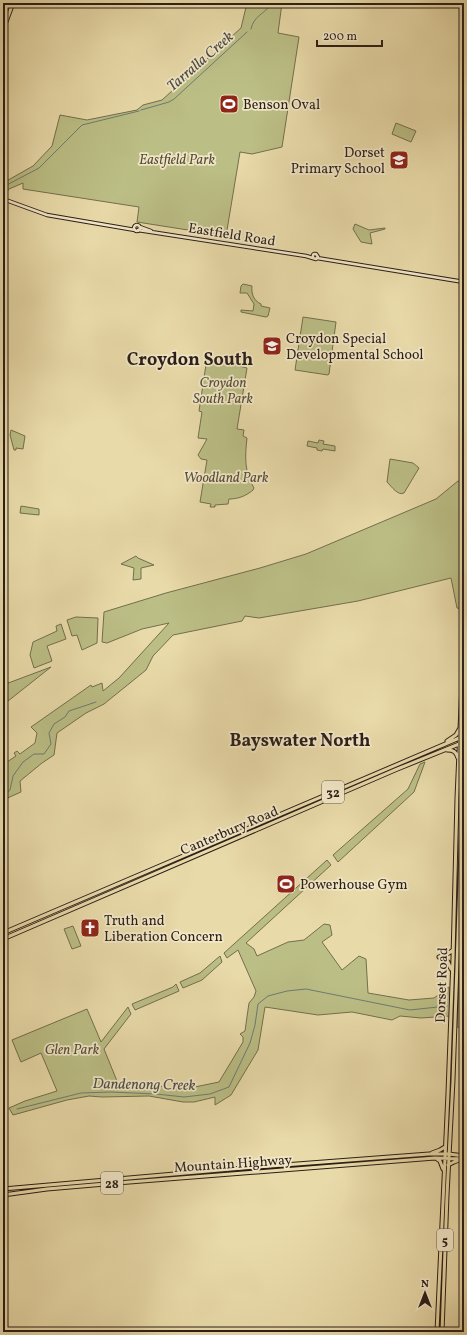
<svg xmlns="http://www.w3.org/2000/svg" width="467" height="1335" viewBox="0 0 467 1335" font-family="Vollkorn,serif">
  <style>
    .green { fill: #bbbe85; stroke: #736e4e }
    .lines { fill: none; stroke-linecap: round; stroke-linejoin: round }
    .stream { stroke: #6d7b74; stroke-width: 1 }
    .secondary-casing { stroke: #2b1e18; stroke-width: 4.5 }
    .primary-casing { stroke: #2b1e18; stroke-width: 5 }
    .secondary { stroke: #f1e7c7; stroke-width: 2.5 }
    .primary { stroke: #e9daa9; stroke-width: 3 }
    .labels { text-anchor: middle; stroke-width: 3.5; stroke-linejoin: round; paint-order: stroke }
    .shield { fill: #f1e7c7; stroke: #665a4c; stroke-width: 1 }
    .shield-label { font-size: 13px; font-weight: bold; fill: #2b1e18 }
    .poi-label { font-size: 14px; fill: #2b1e18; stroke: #f1e7c7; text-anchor: start }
    .park-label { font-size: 14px; font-style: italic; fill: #564e39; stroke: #f1e7c7 }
    .street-label { font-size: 14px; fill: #2b1e18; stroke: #f1e7c7 }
    .water-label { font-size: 15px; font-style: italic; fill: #4c4c46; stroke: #f1e7c7 }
    .district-label { font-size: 18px; font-weight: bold; fill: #2b1e18; stroke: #f1e7c7 }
  </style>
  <rect width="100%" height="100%" fill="#e9daa9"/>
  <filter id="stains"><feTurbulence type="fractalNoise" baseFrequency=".005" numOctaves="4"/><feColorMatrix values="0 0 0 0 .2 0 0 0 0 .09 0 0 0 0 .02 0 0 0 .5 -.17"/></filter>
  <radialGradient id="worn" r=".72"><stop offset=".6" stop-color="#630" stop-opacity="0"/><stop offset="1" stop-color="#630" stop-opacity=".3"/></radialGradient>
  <path class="green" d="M 247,3 L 282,3 L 278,33 L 299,37 L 282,147 L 252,154 L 240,152 L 226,236 L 137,222 L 139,207 L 23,189 L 23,183 L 9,189 L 3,197 L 3,183 L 33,166 L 52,146 L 60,115 L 87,120 L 137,110 L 143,105 L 162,100 L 241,28 Z
    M 396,123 L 416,131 L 411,142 L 392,134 Z
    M 355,224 L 369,230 L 385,228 L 385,229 L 370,233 L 372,244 L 361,242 L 353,229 Z
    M 243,284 L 252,286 C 251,294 254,301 261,304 L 261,306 L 270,308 L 268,316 L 266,317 L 241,312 L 241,310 L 253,311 L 254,304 L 247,293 L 240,293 L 241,286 Z
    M 303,317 L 336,322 L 329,374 L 328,375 L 295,370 Z
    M 207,358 L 247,368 L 237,429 L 244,430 L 243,436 L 247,438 C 245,456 244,472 254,488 L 253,490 C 246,496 238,499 229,499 L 228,504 L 215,505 L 215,507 L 210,507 L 211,504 L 200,502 L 207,460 L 201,459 L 198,455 L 207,439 L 198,438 L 202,412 L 199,411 Z
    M 11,430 L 25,436 L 23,449 L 16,448 L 16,450 L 14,450 L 10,435 Z
    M 319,440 L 324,441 L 323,444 L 335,446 L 335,451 L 323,449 L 322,451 L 317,450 L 317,448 L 307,446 L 308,441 L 318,443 Z
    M 390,459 L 413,463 L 419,468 L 404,493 C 398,496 392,487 387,482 Z
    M 458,481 L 464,482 L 464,547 L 462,609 L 457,608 L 451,578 L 358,601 L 259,618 L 245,616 L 242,621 L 173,635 L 153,656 L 146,670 L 104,704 L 86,713 L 57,733 L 54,755 L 42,763 L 20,781 L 21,792 L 3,800 L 3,772 L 7,762 L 16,756 L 14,753 L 17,751 L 20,754 L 35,743 L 37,733 L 31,727 L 91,685 L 92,687 L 102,683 L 103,691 L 119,678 L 169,623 L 142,629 L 107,643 L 102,642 L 104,612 L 166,593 L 260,568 L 306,554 L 436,499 Z
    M 21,506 L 39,509 L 39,515 L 20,513 Z
    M 136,556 L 138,558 L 154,565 L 141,568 L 141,579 L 133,580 L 134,568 L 121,564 Z
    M 76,617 L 98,618 L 97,643 L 82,650 L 77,635 L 72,636 L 67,620 Z
    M 61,624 L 66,639 L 47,646 L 52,661 L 34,668 L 30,655 L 33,642 L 57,631 L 56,626 Z
    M 51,667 L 3,705 L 3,685 Z
    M 425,762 L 414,792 L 338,862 L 333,855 L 408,789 L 420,764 Z
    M 327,860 L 331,865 L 246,943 L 254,949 L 257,956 L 288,942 L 304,940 L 324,924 L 330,925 L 332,935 L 322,942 L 342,970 L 359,956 L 366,959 L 368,993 L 409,1000 L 434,998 L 449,987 L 450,1016 L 421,1018 L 400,1016 L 392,1020 L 352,1012 L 318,1015 L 265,1007 L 258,1050 L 231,1095 L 215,1105 L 215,1097 L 194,1102 L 183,1102 L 149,1096 L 102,1097 L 89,1096 L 67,1100 L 13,1115 L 9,1108 L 25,1101 L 57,1091 L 41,1053 L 21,1062 L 12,1040 L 87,1009 L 101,1042 L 128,1007 L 131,1014 L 104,1049 L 119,1086 L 150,1084 L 170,1088 L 174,1089 L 185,1089 L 219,1082 L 243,1042 L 243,1037 L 240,1034 L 245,1031 L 249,1003 L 254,997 L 256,991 L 238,950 L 227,958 L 224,953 Z
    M 73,926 L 81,946 L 72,949 L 64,929 Z
    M 220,956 L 222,962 L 202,980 L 183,988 L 180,982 L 200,973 Z
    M 459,981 L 464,982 L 464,1028 L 457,1027 Z
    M 176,984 L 179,991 L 135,1010 L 132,1004 L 173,987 Z"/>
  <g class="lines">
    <path class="stream" d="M 251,29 C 254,15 264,15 272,3
      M 141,110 L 169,102 L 174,99 L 247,32
      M 3,187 L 39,168 L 82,125 L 139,111
      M 3,796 L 10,790 L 13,776 L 23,762 L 34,754 L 44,754 L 51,744 L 49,733 L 54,724 L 65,717 L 69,711 L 96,702
      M 459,1005 L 464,1006
      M 17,1109 L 81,1093 L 110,1092 L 156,1094 L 184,1097 L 210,1094 L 229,1087 L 250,1043 L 255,1025 L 258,1004 L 268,996 L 287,991 L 306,989 L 410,1010 L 447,1006"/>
    <g class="secondary-casing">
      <path id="secondary" d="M 3,199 L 47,215 L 135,230
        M134 228a3 3 0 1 1 6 0a3 3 0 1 1-6 0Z
        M 140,227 L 151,231
        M 138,230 L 306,256 L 316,259 L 318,257 L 316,254 L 314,254 L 313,255 L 313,257
        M 317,258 L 464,282"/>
    </g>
    <g class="primary-casing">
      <path id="primary" d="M 3,30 L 13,3
        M 447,741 L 456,735 L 460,728
        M 447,750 C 454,750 456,752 458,758
        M 3,933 L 464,736
        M 3,939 L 395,770 L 464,742
        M 439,957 L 449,953 L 453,950
        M 442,957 L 448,962 L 451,969
        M 432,1153 L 440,1150 L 445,1147
        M 437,1159 L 440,1161 L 443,1169
        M 448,1165 L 454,1162 L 459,1160
        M 3,1189 L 243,1168 L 429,1154 L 449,1154 L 464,1156
        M 3,1195 L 47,1189 L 117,1183 L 435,1158 L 464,1159
        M 437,1332 L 448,1093 L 453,958 L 457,798 L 464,638
        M 442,1332 L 447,1195 L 453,1080 L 464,763"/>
    </g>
    <use href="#secondary" class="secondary"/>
    <use href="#primary" class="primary"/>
  </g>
  <defs>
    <g id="stadium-square" transform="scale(1)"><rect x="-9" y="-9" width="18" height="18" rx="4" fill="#8f2418" stroke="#f1e7c7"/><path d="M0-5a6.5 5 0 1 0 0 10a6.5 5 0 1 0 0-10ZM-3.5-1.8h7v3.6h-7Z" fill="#fff"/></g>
    <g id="school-square" transform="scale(1)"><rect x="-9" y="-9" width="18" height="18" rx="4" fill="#8f2418" stroke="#f1e7c7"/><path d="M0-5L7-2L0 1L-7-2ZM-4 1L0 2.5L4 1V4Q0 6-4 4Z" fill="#fff"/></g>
    <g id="church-square" transform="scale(1)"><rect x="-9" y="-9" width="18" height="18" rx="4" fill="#8f2418" stroke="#f1e7c7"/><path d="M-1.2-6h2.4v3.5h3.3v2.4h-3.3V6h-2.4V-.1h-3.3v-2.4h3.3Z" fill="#fff"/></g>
  </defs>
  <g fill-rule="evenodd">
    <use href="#stadium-square" x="229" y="104"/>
    <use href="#school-square" x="399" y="160"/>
    <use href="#school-square" x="272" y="346"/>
    <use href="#stadium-square" x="286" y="884"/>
    <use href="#church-square" x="90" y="928"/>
  </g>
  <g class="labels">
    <g class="shield">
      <rect x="322" y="781" width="22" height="22" rx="3"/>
      <rect x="101" y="1172" width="22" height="22" rx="3"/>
      <rect x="437" y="1229" width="16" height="22" rx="3"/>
    </g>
    <g class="shield-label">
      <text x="333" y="797">32</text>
      <text x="112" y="1188">28</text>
      <text x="445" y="1245">5</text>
    </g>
    <g class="poi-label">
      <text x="243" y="109">Benson Oval</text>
      <text x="385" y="157" text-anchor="end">Dorset<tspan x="385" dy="16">Primary School</tspan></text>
      <text x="286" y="343">Croydon Special<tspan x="286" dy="16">Developmental School</tspan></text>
      <text x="300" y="889">Powerhouse Gym</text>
      <text x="104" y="925">Truth and<tspan x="104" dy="16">Liberation Concern</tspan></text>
    </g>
    <g class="park-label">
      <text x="177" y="164">Eastfield Park</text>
      <text x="223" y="387">Croydon<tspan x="223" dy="16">South Park</tspan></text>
      <text x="226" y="482">Woodland Park</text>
      <text x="72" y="1054">Glen Park</text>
    </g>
    <g class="street-label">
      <text transform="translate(232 234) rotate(9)" y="5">Eastfield Road</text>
      <text transform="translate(229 830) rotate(-23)" y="5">Canterbury Road</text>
      <text transform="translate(441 985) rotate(-88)" y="5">Dorset Road</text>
      <text transform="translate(233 1163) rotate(-4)" y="5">Mountain Highway</text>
    </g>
    <g class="water-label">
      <text transform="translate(200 61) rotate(-41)" y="5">Tarralla Creek</text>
      <text transform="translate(144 1084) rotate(1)" y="5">Dandenong Creek</text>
    </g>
    <g class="district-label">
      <text x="190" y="365">Croydon South</text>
      <text x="300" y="746">Bayswater North</text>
    </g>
  </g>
  <rect width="467" height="1335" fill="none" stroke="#e9daa9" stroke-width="16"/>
  <rect x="4" y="4" width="459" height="1327" fill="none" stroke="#2b1e18" stroke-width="2"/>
  <rect x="8" y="8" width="451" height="1319" fill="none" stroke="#2b1e18"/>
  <g transform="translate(425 1293)" stroke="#f1e7c7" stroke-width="3" paint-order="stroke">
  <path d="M0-3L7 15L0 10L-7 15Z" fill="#2b1e18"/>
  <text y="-6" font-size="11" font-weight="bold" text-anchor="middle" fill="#2b1e18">N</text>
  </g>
  <path d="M317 40v6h65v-6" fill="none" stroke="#2b1e18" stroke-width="2"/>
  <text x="323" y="40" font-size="12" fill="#2b1e18" stroke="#f1e7c7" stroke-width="3" paint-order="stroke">200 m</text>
  <rect width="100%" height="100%" filter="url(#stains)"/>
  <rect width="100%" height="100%" fill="url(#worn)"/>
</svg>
